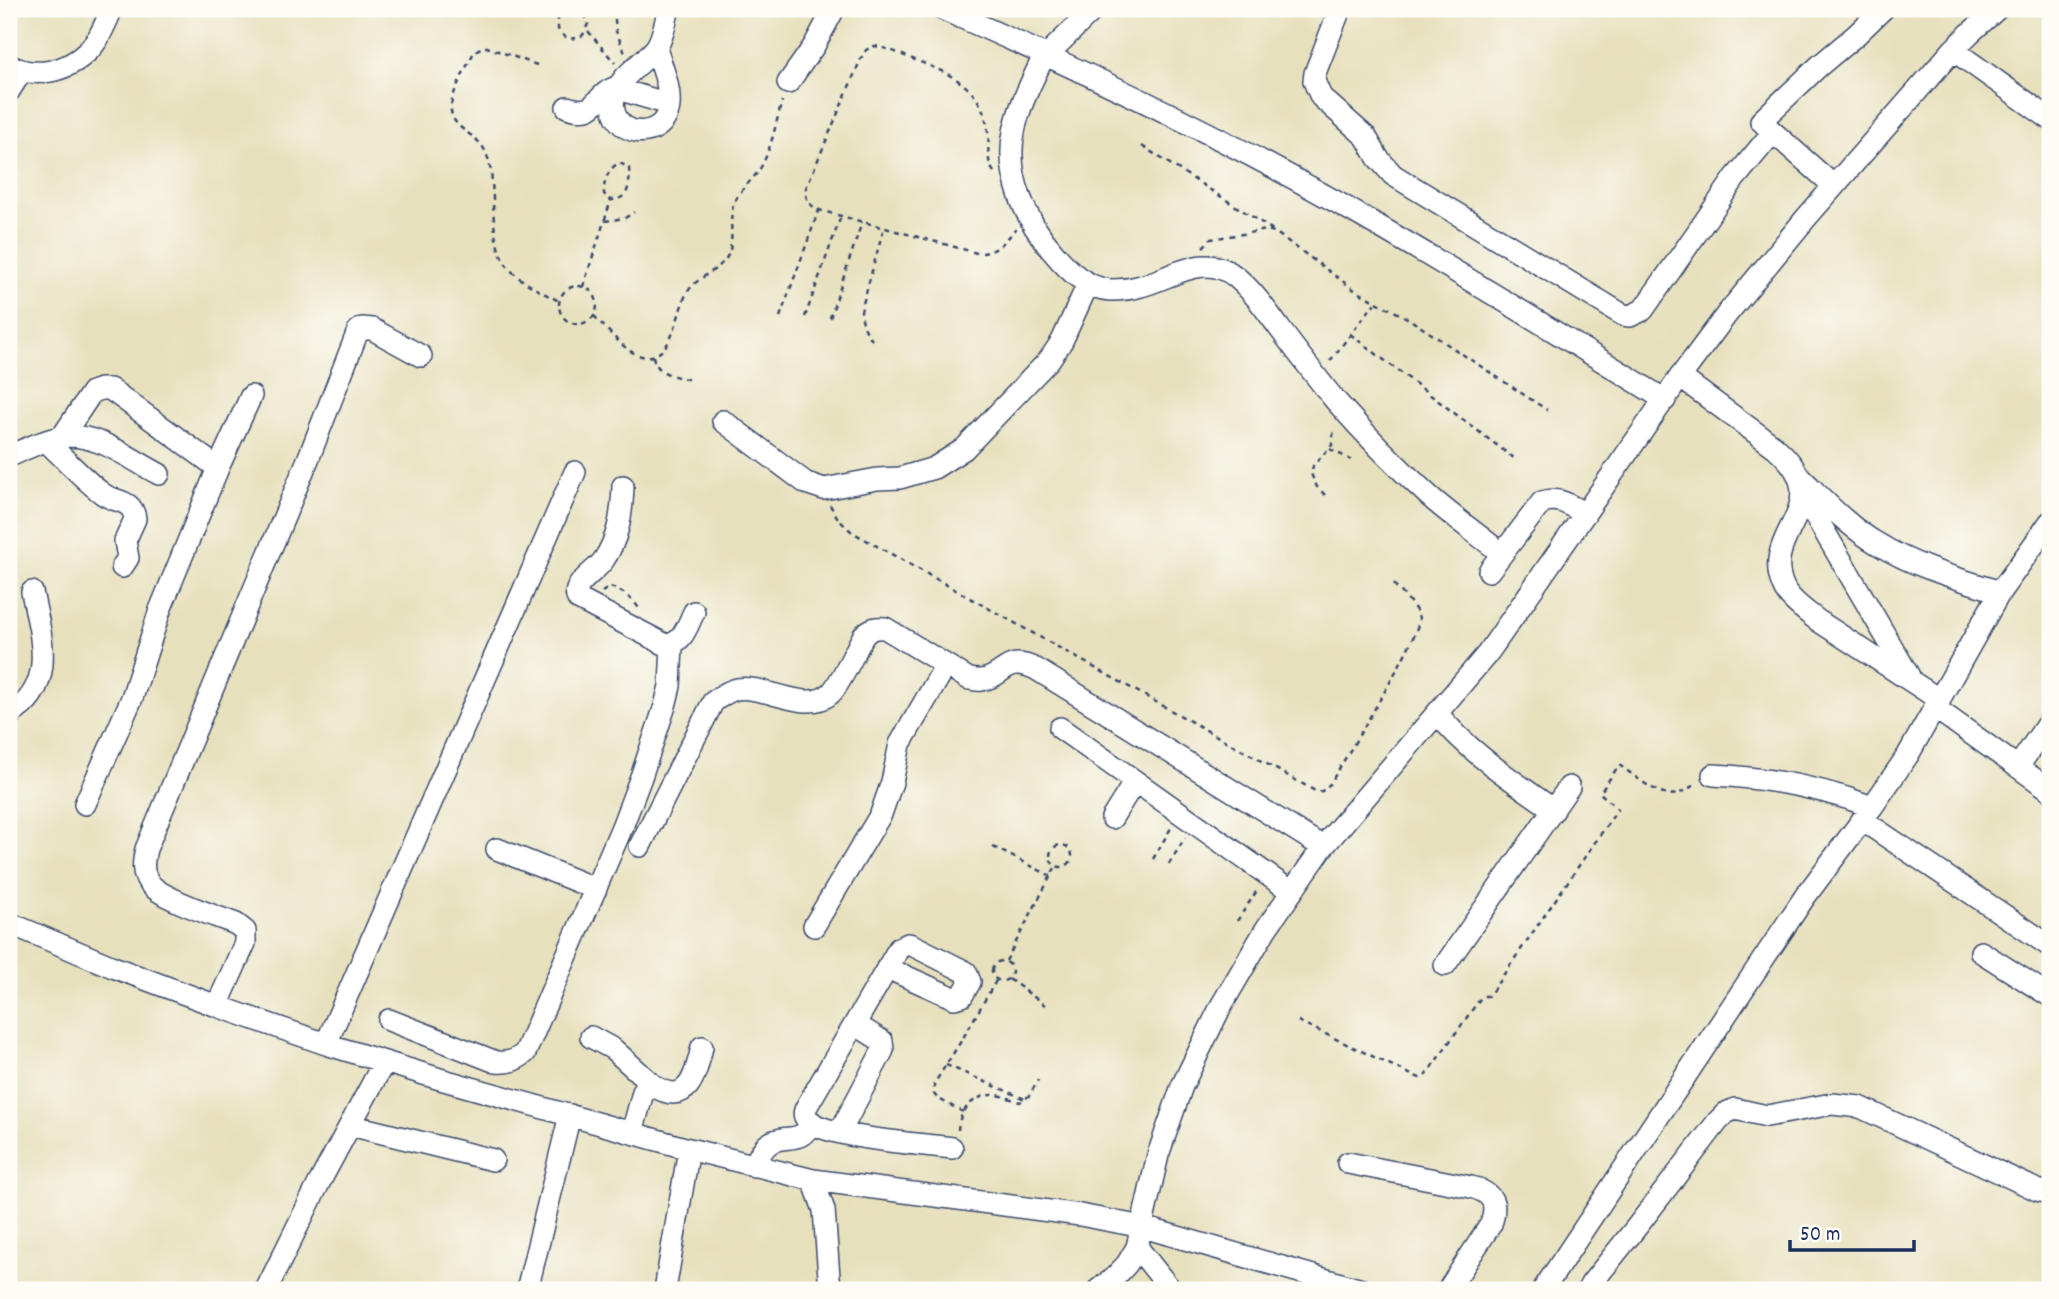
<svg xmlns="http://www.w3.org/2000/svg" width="2059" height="1299" viewBox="0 0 2059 1299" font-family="Dekko,sans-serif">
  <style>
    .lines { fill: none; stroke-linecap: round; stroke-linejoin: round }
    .minor-casing { stroke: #3a4a6c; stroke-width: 24 }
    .path { stroke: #3a4a6c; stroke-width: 2.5; stroke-dasharray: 5 5; stroke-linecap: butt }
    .minor { stroke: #fff; stroke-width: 21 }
  </style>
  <rect width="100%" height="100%" fill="#fdfcf7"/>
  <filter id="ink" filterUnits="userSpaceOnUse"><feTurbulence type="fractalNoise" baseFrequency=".0143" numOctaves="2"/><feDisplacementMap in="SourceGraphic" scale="14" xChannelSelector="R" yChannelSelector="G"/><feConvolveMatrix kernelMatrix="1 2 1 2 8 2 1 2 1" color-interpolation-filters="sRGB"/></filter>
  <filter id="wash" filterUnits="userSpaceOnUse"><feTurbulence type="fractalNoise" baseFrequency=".00686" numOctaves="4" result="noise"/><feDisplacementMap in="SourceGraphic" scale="28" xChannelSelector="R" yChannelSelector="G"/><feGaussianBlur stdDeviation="1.57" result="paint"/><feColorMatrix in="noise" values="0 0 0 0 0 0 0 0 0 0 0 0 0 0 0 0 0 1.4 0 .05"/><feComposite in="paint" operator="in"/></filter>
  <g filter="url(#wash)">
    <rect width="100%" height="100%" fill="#e7e0bd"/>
  </g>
  <g filter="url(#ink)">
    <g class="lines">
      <g class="minor-casing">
        <path id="minor" d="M 942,9 C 1085,71 1226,138 1361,216 C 1464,275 1564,337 1665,400
          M 1340,9 L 1315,73 L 1314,81 L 1321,97 L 1366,137 L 1378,158 L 1393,175 L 1623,315 L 1630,316 L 1643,310 L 1735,178 L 1773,132
          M 656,48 C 661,66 671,86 669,106 C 664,145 607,137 614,98 C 619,76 641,65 655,49 C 663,40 665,21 669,9
          M 1953,50 L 2050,119
          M 1045,54 C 1033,79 1019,105 1014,132 C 1005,176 1026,221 1054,253 C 1069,271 1086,288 1110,290 C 1121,290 1131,289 1141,286 C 1172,278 1205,251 1236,277 C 1254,292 1266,310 1280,329 C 1298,353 1316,377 1335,400 C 1364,433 1395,465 1428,495 C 1451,516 1478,534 1502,554
          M 1047,55 L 1094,9
          M 9,65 C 34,79 66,72 87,52 C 99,41 105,24 112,9
          M 788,83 L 814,46 L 834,9
          M 9,91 L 21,72
          M 567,107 C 598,117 593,96 614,88 L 669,104
          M 1761,121 L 1819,66 L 1856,35 L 1883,9
          M 1765,125 L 1834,186
          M 1680,377 L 1775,447 C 1844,507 1755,532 1785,590 C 1792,602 1806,611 1817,620 L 1940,700
          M 723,421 L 806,483 L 824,489 L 877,479 L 900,478 L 934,468 L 964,449 L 1049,360 L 1062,341 L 1088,284
          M 62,437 L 92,392 L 101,389 L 110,389 L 218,468
          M 46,441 C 63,457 85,481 103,494 C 116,503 133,499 135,519 L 125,541 L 128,558 L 122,567
          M 9,456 C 26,449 43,440 61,437 C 95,431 130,459 159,474
          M 1799,476 C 1824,500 1848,527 1878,544 C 1915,567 1959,579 2000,592
          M 623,486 C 622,513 619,538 603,561 C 595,572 570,585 578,599 L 666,645 C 683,644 687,626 694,612
          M 1803,495 L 1909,676
          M 1489,571 L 1542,502 C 1559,496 1571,506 1585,514
          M 1935,708 L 2050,790
          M 1437,713 C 1469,753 1512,780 1554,810
          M 9,715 C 58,687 41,636 32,592
          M 1060,728 L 1292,892
          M 2018,767 L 2050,720
          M 1713,775 C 1768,778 1820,787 1872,807
          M 85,804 L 132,698 L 160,610 L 218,468 L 251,396
          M 1112,818 L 1135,781
          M 1862,820 L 2050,946
          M 640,846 L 713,702 C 720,697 727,691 737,689 C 765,684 809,716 832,692 C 841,682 856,649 864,635 C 871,628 876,627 885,628 L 969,679 C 973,679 977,681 981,680 C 1006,677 1004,654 1036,669 L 1323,847
          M 497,849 L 596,889
          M 9,923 L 113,967 L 217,1006 L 326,1044 L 440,1079 L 689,1149 L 813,1180 L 1080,1215 L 1143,1227 L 1362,1290
          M 814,926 L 881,814 L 892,782 L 900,744 L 946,665
          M 1981,952 L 2050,996
          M 1445,965 L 1569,787
          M 887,968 L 954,998 L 962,996 L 970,982 L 966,972 L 912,945 L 908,944 L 899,948 L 807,1106 C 804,1111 803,1116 808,1121 C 831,1138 921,1144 952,1148
          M 217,1006 L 245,943 L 245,931 L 236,924 C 216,916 163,899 151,885 C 141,874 143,862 146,849 L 309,457 L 358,331 L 362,328 L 372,329 L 421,356
          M 389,1020 L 496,1062 C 508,1063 515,1061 525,1053 L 622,827 L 641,777 L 665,706 L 670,686 L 672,645
          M 591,1037 L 613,1049 L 654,1086 C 689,1108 696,1073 702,1047
          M 326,1044 L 575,472
          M 350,1125 L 493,1160
          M 840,1132 L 883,1050 L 882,1041 L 855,1024
          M 632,1133 L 646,1081
          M 1348,1163 L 1471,1187 C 1493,1193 1498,1203 1491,1224 L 1448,1290
          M 754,1166 C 758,1158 762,1148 770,1143 C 786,1133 801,1146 812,1122
          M 813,1180 L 824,1210 L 830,1290
          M 1137,1247 L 1171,1290
          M 266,1290 L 319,1183 L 384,1062
          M 527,1290 L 570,1115
          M 665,1290 L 689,1149
          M 1098,1290 L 1113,1279 L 1127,1264 L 1137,1247 L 1158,1155 L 1182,1086 L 1221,1006 L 1266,929 L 1323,847 L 1488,653 L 1680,377 L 1727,314 L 1806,218 L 1953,50 L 1969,34 L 1997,9
          M 1543,1290 L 1804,898 L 1872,807 L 1908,755 L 2000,592 L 2050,522
          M 1588,1290 L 1591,1284 L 1639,1224 L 1718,1121 L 1726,1113 L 1735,1109 L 1767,1116 L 1832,1104 L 1860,1107 L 2037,1190 L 2050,1193"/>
      </g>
      <path class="path" d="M 566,9 L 558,17 L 558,29 C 564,39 573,41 583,35 L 588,24 L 584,13 L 578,9
        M 614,9 L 616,31 L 625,53
        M 588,31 L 615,63
        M 537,65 L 487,47 L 482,47 L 474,52 C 467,67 449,96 451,111 C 454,131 478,134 485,151 C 492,165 492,183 493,198 C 494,262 503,273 559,301
        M 1142,146 L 1273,230
        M 620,163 L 629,168 C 630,183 630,200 611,200 L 604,194 C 603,183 608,167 620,163 Z
        M 994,172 C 985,160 990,145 988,131 C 983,87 951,74 915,60 C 902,55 888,48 874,46 L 866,50 L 863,54 L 806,188 C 805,200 809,205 819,210 L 977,253 C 996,254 1004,242 1016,229
        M 605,221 L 625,218 L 634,212
        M 1203,247 L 1211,239 L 1267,230 L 1275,232 L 1356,291 L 1409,319 L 1547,410
        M559 305a19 19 0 1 1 38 0a19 19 0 1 1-38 0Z
        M 583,287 L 611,200
        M 594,316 C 608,329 631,362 652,356 C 675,350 677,311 687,293 C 697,275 721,272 729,253 C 734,239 729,221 733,206 C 738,190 753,181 761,167 C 772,147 776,122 782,101
        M 780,317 L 819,210
        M 805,317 L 841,216
        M 830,318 L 862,222
        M 1350,334 L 1515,459
        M 872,340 C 865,331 862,323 861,311 L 884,227
        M 653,356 C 656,375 676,376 691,380
        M 1330,361 L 1375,303
        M 1330,449 L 1351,460
        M 1325,495 L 1317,487 L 1311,474 L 1313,466 L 1332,445 L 1334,428
        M 830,505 L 839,520 L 852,532 L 1317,792 L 1322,791 L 1330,784 C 1343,761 1422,635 1419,618 C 1416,606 1401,593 1393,583
        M 602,592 L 610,587 C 622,590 634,600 641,611
        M1050 856a11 11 0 1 1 22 0a11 11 0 1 1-22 0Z
        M 993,847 L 1051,876
        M 1153,859 L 1171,828
        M 1169,864 L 1185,838
        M 1237,921 L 1258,889
        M992 971a10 10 0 1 1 20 0a10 10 0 1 1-20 0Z
        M 1006,961 L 1056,866
        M 1009,979 L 1045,1005
        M 1298,1021 L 1412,1075 L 1420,1078 L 1426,1075 L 1482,996 L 1488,996 L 1493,990 L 1618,809 L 1600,793 L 1619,765 C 1633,774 1660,799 1677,794 C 1684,792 1690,787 1697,784
        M 946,1065 L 1025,1099
        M 963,1112 L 937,1098 L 934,1094 L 934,1084 L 963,1038 L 997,979
        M 958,1130 C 959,1109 976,1093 997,1095 C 1005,1096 1013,1100 1020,1102 L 1029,1096 L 1038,1080"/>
      <use href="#minor" class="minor"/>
    </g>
  </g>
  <rect width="2059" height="1299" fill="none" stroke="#fdfcf7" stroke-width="35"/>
  <path d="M1790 1240v10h124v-10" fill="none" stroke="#1b2f5e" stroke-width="3.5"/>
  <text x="1800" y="1240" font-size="21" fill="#1b2f5e" stroke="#fdfcf7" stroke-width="5" paint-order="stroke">50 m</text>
</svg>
